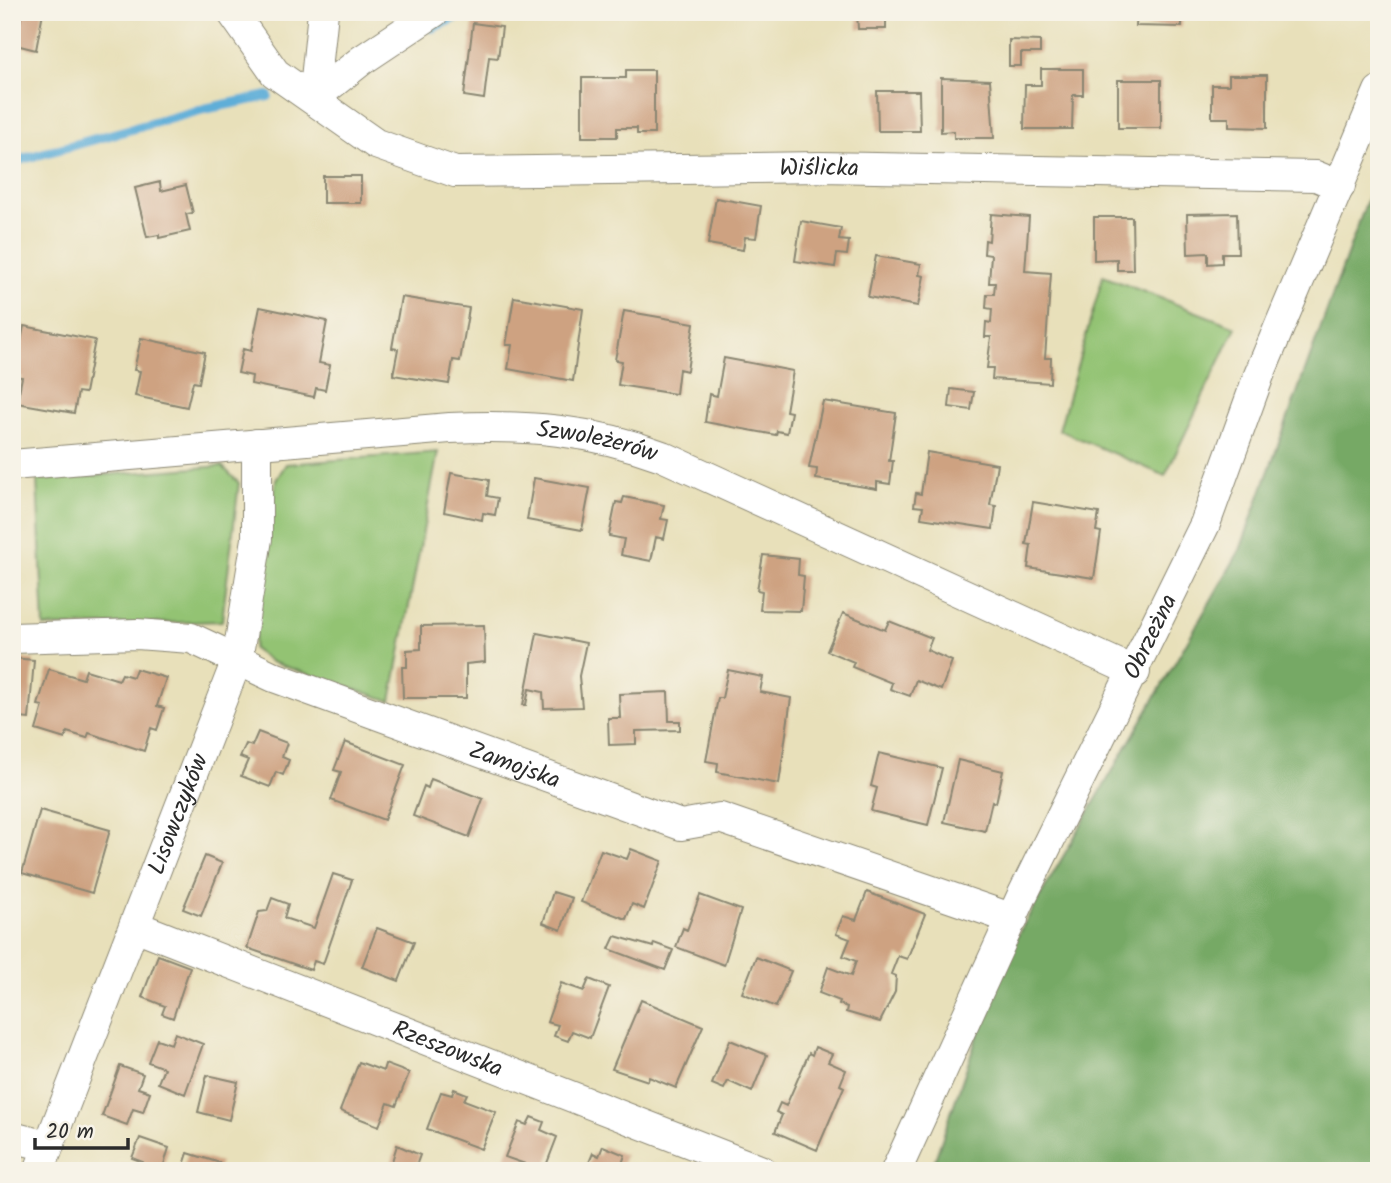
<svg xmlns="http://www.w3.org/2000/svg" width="1391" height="1183" viewBox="0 0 1391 1183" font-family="Kalam,sans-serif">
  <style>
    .green { fill: #93c373; stroke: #5f774f; stroke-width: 2 }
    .forest { fill: #76a965; stroke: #506a48; stroke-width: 2 }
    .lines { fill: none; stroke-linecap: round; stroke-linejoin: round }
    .stream { stroke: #5eaed8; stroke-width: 10 }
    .building { fill: #cea281 }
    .street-casing { stroke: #8a8672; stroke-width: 32 }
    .street { stroke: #fff; stroke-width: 30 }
    .labels { text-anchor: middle; stroke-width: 7; stroke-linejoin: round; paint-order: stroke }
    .street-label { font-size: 24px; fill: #2b2b2b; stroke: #f7f3e8 }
  </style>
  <rect width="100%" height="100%" fill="#f7f3e8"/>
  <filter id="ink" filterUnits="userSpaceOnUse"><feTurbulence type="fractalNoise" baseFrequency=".0143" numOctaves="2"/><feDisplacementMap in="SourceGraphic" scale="14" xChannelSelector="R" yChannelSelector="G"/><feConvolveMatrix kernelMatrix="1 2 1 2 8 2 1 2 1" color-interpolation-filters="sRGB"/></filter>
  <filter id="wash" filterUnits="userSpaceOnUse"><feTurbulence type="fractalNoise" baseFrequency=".00686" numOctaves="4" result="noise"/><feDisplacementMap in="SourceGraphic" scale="28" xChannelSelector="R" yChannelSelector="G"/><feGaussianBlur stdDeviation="1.57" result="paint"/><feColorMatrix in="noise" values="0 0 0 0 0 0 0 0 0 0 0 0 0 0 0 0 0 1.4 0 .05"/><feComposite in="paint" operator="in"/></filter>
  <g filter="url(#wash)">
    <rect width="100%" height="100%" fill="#e8e0ba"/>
    <path class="green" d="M 1103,276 L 1236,327 L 1165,476 L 1059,430 Z
      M 438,452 L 391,701 L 271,662 L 253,649 L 276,480 L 286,464 Z
      M 222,466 L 239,483 L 222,621 L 44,627 L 37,480 Z"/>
    <path class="forest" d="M 1379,167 L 1379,1171 L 931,1171 L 1004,959 L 1240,550 Z"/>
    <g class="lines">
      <path class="stream" d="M 432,28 L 467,12
        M 12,162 L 204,109 L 268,96"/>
    </g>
    <g id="blocks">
      <path class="building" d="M 22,12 L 43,12 L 36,50 L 12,44 L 13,28 L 19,29 Z
        M 857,12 L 886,12 L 886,29 L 858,29 Z
        M 1137,12 L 1182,12 L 1182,27 L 1136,26 Z
        M 1244,12 L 1265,12 L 1264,20 L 1243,18 Z
        M 473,23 L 502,27 L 498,58 L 489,57 L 484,99 L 464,96 Z
        M 1009,40 L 1040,41 L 1040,53 L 1021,53 L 1021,66 L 1009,66 Z
        M 1041,69 L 1083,69 L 1083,95 L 1073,95 L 1072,129 L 1024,129 L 1025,85 L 1041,85 Z
        M 626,70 L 654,70 L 654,134 L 637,134 L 637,128 L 617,128 L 617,137 L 582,137 L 582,78 L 626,78 Z
        M 1229,75 L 1267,75 L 1267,128 L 1229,127 L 1229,118 L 1212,118 L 1212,85 L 1229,85 Z
        M 941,78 L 990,80 L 994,138 L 954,138 L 954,131 L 941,132 Z
        M 1118,80 L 1161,80 L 1161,128 L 1118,128 Z
        M 877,91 L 919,91 L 920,131 L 878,131 Z
        M 323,176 L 361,176 L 361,203 L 323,203 Z
        M 160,182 L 161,191 L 186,185 L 193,213 L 186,214 L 190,231 L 159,238 L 159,235 L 147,237 L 135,188 Z
        M 716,198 L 761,206 L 756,238 L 745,237 L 743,250 L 708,244 Z
        M 1237,213 L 1238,253 L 1222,253 L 1222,263 L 1208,264 L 1208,253 L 1188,254 L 1187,214 Z
        M 991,214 L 1029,217 L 1025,271 L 1051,273 L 1045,358 L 1051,358 L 1050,383 L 992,379 L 993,368 L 987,368 L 991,337 L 985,337 L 986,322 L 991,323 L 992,309 L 986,308 L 987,294 L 994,294 L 995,283 L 989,283 L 991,255 L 984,254 L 985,240 L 989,241 Z
        M 1094,217 L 1132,217 L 1133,270 L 1117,270 L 1117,259 L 1094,260 Z
        M 801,221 L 841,228 L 839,240 L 849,241 L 847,255 L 837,254 L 835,267 L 795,261 Z
        M 876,256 L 921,264 L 919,275 L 924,276 L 918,306 L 868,297 Z
        M 401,297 L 469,308 L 460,361 L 453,360 L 449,384 L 393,375 L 398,349 L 392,348 Z
        M 514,297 L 583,309 L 573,381 L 508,369 L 512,345 L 506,345 Z
        M 260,307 L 327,321 L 319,363 L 330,365 L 325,390 L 316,388 L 314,397 L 251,384 L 252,376 L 238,373 L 243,349 L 251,351 Z
        M 624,311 L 694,323 L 687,371 L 679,369 L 676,394 L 618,385 L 622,361 L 615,360 Z
        M 24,326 L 95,340 L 85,393 L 78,392 L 74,413 L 17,403 L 22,377 L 14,376 Z
        M 141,338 L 205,352 L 199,383 L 193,382 L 187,407 L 135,396 L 140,371 L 134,370 Z
        M 724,358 L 793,371 L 786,411 L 791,412 L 787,433 L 777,431 L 776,435 L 705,422 L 709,394 L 717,396 Z
        M 951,389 L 974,392 L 971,410 L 949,407 Z
        M 823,401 L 896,413 L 889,461 L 893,461 L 890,484 L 877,482 L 877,489 L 816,479 L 817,469 L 809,468 Z
        M 927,452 L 997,464 L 990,505 L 996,506 L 993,529 L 921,518 L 923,507 L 914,506 L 916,493 L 921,494 Z
        M 451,473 L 489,480 L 487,496 L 498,498 L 495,515 L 483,513 L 482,520 L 444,512 Z
        M 534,478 L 590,488 L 582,530 L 527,520 Z
        M 624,497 L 664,505 L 661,519 L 668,520 L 664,539 L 656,537 L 651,561 L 621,555 L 624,539 L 609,536 L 616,502 L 622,503 Z
        M 1033,502 L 1099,513 L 1096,531 L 1101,532 L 1094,578 L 1028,568 L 1031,545 L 1026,544 Z
        M 763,555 L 799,559 L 798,575 L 804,576 L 801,611 L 760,610 L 762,591 L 757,590 Z
        M 843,613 L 885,630 L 889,621 L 932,638 L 927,650 L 952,661 L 941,690 L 916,680 L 910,696 L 890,689 L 892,683 L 852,667 L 854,662 L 827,651 Z
        M 484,625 L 485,662 L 466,664 L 466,698 L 403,698 L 402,667 L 407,667 L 407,650 L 421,649 L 421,626 Z
        M 537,633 L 586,643 L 579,676 L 582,707 L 544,708 L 543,692 L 529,689 L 526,705 L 523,705 Z
        M 12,658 L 34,660 L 29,719 L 12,717 Z
        M 49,669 L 83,679 L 86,670 L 119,680 L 122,674 L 133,677 L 136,669 L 166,678 L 157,706 L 164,708 L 157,730 L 151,728 L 144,751 L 89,733 L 87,738 L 67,732 L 65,739 L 36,730 L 43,706 L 38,705 Z
        M 728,670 L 763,677 L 760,692 L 791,698 L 779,784 L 717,772 L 718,763 L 706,761 L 718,698 L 722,698 Z
        M 668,692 L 669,721 L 680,721 L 680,730 L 636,731 L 636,744 L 609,745 L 608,718 L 620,718 L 619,694 Z
        M 258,732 L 287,743 L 282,757 L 289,760 L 283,775 L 276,772 L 270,787 L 241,776 L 248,760 L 240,757 L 246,744 L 252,746 Z
        M 345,742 L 405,765 L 384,820 L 331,800 L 341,772 L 334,770 Z
        M 879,753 L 942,768 L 928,825 L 871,811 L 877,788 L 871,786 Z
        M 958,760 L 1003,771 L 996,803 L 992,801 L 985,831 L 944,822 Z
        M 431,779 L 483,799 L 469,837 L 413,816 L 424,786 L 428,788 Z
        M 40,810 L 110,830 L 92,893 L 22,873 Z
        M 631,849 L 662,861 L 644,909 L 632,904 L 626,919 L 581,902 L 601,850 L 627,859 Z
        M 205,856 L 222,863 L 201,916 L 183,909 Z
        M 333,874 L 352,880 L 323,964 L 314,961 L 311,970 L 247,948 L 259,912 L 267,911 L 272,898 L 288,904 L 284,918 L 314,928 Z
        M 553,892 L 572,898 L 561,930 L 543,923 Z
        M 867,892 L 925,914 L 907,959 L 898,956 L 891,974 L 896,976 L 895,992 L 880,1022 L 846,1012 L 847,1007 L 839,1004 L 840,1001 L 819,993 L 828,967 L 851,976 L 856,961 L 843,956 L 850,939 L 836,934 L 843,916 L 856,920 Z
        M 700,895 L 741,910 L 724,965 L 676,947 L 683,928 L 687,930 Z
        M 377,928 L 414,942 L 399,981 L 362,967 Z
        M 615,936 L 653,947 L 654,943 L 673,950 L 665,970 L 609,949 Z
        M 158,955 L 190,967 L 173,1018 L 162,1014 L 165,1006 L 142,997 Z
        M 756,957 L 791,971 L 776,1007 L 742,993 Z
        M 589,979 L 609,987 L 590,1038 L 572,1031 L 568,1041 L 554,1036 L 558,1025 L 547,1022 L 561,983 L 584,991 Z
        M 641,1000 L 703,1026 L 676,1088 L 649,1077 L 648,1081 L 612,1069 Z
        M 175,1033 L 203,1044 L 185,1094 L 158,1083 L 164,1068 L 148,1062 L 157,1039 L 171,1044 Z
        M 730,1040 L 767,1055 L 752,1092 L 728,1081 L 724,1089 L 712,1084 Z
        M 815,1047 L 832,1054 L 828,1062 L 846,1070 L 840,1085 L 844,1087 L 817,1150 L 775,1132 L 782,1115 L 776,1112 L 780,1103 L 786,1106 L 809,1053 L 812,1055 Z
        M 359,1062 L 383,1071 L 385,1064 L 409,1073 L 396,1106 L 388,1103 L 379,1126 L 340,1111 Z
        M 120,1066 L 143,1074 L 138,1088 L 150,1092 L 143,1112 L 133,1109 L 127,1125 L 102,1116 Z
        M 207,1075 L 238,1082 L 229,1120 L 198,1112 Z
        M 454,1089 L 467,1094 L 464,1100 L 496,1112 L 481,1149 L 427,1129 L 441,1092 L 452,1095 Z
        M 531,1117 L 544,1122 L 541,1130 L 557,1137 L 544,1171 L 523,1171 L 525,1164 L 505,1157 L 519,1122 L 527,1125 Z
        M 140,1138 L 169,1148 L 162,1171 L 141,1168 L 143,1162 L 132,1158 Z
        M 397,1145 L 420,1155 L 414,1171 L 389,1171 Z
        M 603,1146 L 625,1155 L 622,1164 L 639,1171 L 577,1171 L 578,1168 L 586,1170 L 593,1153 L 599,1156 Z
        M 188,1153 L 220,1163 L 218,1171 L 182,1171 Z"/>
    </g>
  </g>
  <g filter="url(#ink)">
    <use href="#blocks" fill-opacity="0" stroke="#8a8672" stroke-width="2"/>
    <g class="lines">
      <g class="street-casing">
        <g id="street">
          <path id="s1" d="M 232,12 L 275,73 L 376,144 L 455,172 L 820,167 L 1316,176 L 1340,186"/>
          <path d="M 314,98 L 362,60 L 434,12"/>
          <path d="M 314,98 L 323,12"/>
          <path id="s2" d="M 12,465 L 450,428 C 525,424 592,430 662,456 L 1135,672"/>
          <path id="s3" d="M 12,638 L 137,634 L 191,638 L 274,677 L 681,825 L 720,818 L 1013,919"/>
          <path id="s4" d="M 135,926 L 762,1171"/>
          <path d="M 12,1137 L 47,1146"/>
          <path id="s5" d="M 39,1171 L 237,660 L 257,539 L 257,444"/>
          <path id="s6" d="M 896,1171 L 1022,896 L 1205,524 L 1259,375 L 1379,91"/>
        </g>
      </g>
      <use href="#street" class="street"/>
    </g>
  </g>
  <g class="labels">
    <g class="street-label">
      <text dy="8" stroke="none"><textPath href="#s1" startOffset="646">Wiślicka</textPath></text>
      <text dy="8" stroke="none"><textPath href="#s2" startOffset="588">Szwoleżerów</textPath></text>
      <text dy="8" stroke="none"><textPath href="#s6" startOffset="592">Obrzeżna</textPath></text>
      <text dy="8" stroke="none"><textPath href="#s3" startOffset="527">Zamojska</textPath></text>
      <text dy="8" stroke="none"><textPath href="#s5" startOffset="383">Lisowczyków</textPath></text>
      <text dy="8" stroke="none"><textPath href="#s4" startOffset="336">Rzeszowska</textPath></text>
    </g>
  </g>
  <rect width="1391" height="1183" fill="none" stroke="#f7f3e8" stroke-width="42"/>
  <path d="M35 1138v10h93v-10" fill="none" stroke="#2b2b2b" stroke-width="3.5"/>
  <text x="46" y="1138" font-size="21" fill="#2b2b2b" stroke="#f7f3e8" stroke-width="5" paint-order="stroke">20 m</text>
</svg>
